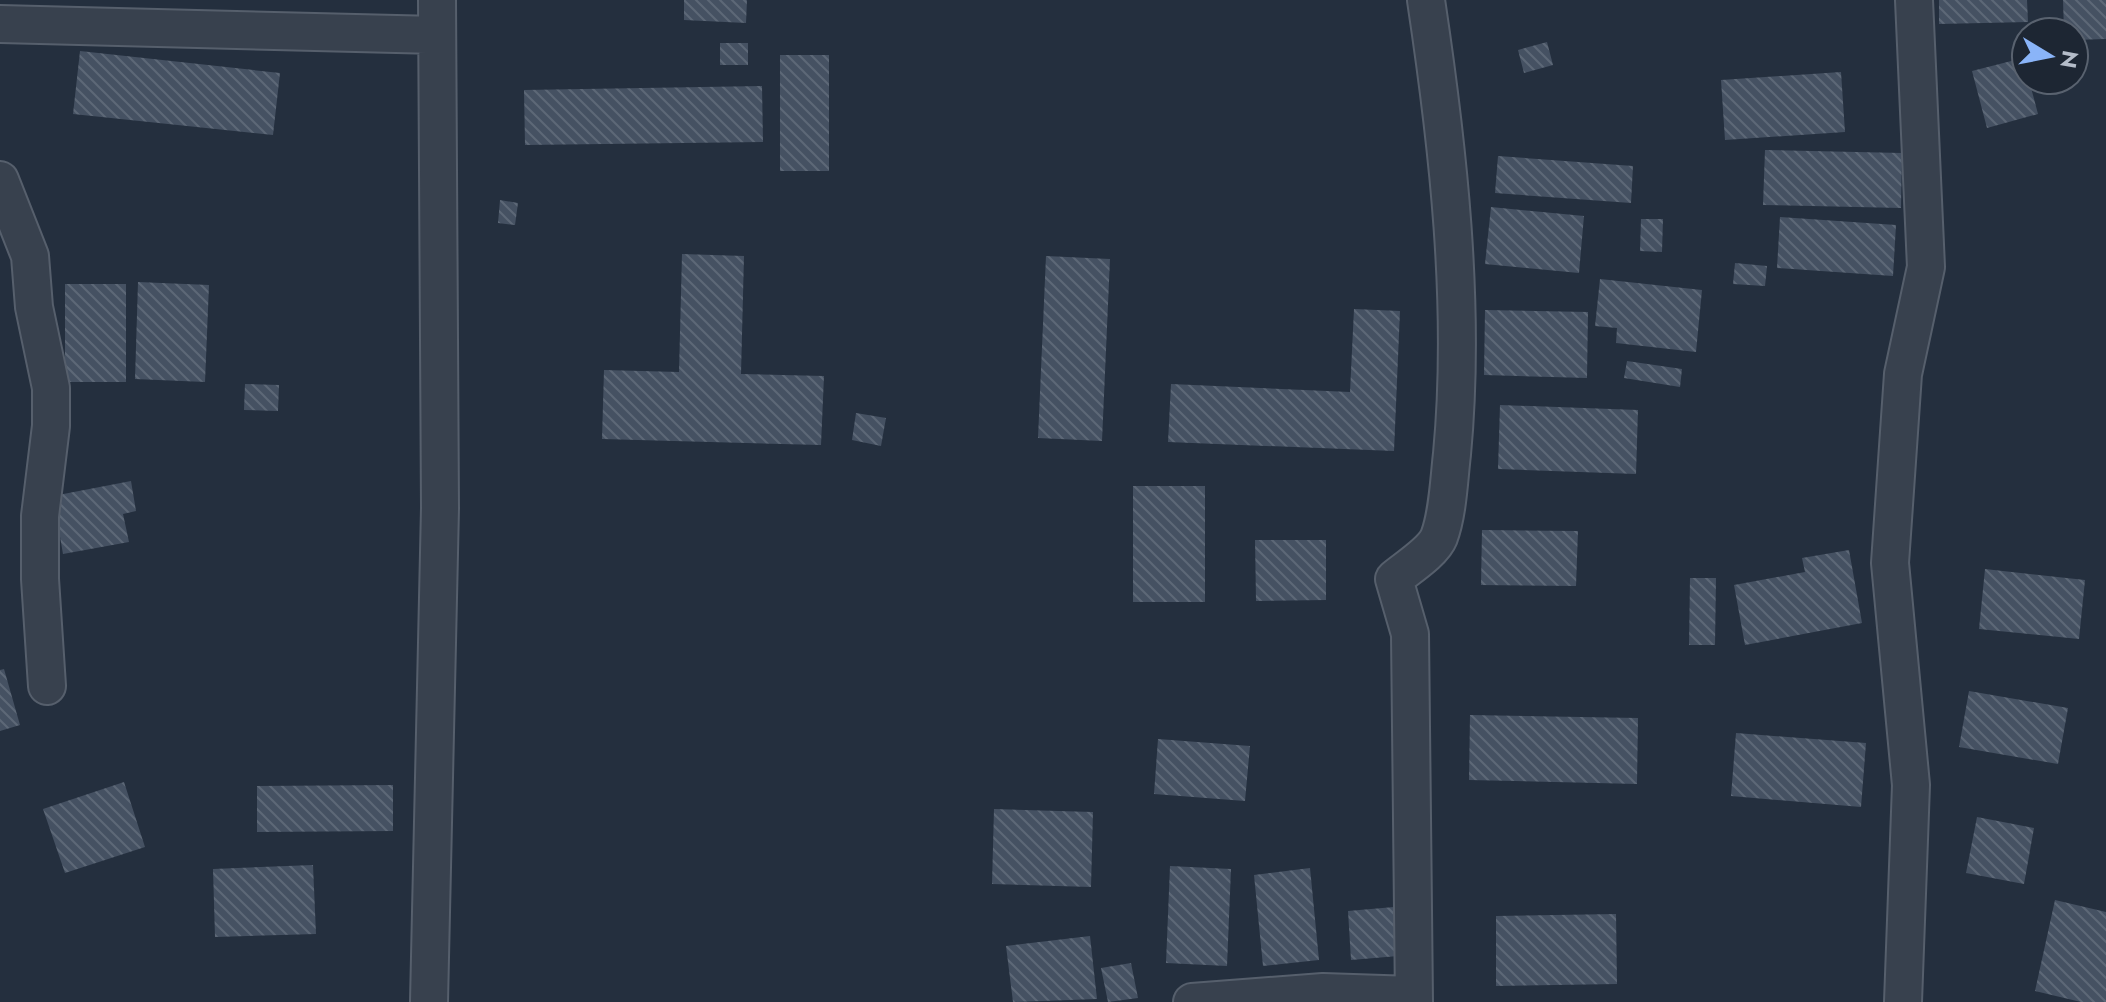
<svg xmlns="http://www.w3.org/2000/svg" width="2106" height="1002" viewBox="0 0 2106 1002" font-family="Jost,sans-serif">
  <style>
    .building { fill: url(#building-back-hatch) }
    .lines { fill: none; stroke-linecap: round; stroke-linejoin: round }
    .street-casing { stroke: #565f6c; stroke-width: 40 }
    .street { stroke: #38414e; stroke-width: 36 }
  </style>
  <defs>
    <pattern id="building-back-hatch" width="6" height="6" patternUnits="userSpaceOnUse" patternTransform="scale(2)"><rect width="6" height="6" fill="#455162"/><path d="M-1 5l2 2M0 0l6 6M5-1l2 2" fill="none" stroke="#5d6877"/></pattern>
  </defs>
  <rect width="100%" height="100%" fill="#242f3e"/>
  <path class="building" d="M 684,0 L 747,0 L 746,23 L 684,20 Z
    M 1939,0 L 2027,0 L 2028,22 L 1939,24 Z
    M 2063,0 L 2106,0 L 2106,39 L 2074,40 L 2074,32 L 2064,32 Z
    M 1547,42 L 1553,65 L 1524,73 L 1518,50 Z
    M 720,43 L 748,43 L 748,65 L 720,65 Z
    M 80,51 L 280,73 L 273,135 L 73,114 Z
    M 780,55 L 829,55 L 829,171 L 780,171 Z
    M 2023,58 L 2026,80 L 2029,80 L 2038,114 L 1987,128 L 1972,71 Z
    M 1841,72 L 1845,132 L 1725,140 L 1721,80 Z
    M 762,86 L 763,142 L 525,145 L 524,90 Z
    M 1765,150 L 1902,153 L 1901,208 L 1763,205 Z
    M 1498,156 L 1633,166 L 1631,203 L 1495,193 Z
    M 500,200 L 518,203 L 515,225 L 498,223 Z
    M 1491,207 L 1584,216 L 1579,273 L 1485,264 Z
    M 1780,217 L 1896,225 L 1893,276 L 1777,268 Z
    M 1641,219 L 1663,219 L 1662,252 L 1640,251 Z
    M 682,254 L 744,256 L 741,374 L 824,376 L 821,445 L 602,439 L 604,370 L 679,372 Z
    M 1046,256 L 1110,259 L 1102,441 L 1038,438 Z
    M 1735,263 L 1767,266 L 1765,286 L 1733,284 Z
    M 1600,279 L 1702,290 L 1696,352 L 1616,343 L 1617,328 L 1595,326 Z
    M 138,282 L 209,285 L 205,382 L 135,379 Z
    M 65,284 L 126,284 L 126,382 L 65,382 Z
    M 1354,309 L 1400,311 L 1394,451 L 1168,442 L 1171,384 L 1350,392 Z
    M 1485,310 L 1588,312 L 1587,378 L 1484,375 Z
    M 1627,361 L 1682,369 L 1680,387 L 1624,378 Z
    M 245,384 L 279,385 L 278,411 L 244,410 Z
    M 1500,405 L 1638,410 L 1636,474 L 1498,469 Z
    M 856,413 L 886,418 L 881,446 L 852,440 Z
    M 131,481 L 136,511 L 123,514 L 129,542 L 63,554 L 53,496 Z
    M 1133,486 L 1205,486 L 1205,602 L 1133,602 Z
    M 1482,530 L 1578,531 L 1576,586 L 1481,585 Z
    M 1255,540 L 1326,540 L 1326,600 L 1256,601 Z
    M 1849,550 L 1862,623 L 1745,645 L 1734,585 L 1805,572 L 1802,558 Z
    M 1985,569 L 2085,580 L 2079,639 L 1979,629 Z
    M 1690,578 L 1716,578 L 1715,645 L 1689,645 Z
    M 4,669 L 20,725 L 0,731 L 0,670 Z
    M 1969,691 L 2068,708 L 2058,764 L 1959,747 Z
    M 1470,715 L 1638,718 L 1637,784 L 1469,780 Z
    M 1736,733 L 1866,743 L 1861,807 L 1731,796 Z
    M 1158,739 L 1250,746 L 1245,801 L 1154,794 Z
    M 124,782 L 145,847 L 65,873 L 43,809 Z
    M 393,785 L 393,831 L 257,832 L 257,786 Z
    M 994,809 L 1093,812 L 1091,887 L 992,884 Z
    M 1977,817 L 2034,828 L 2024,884 L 1966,873 Z
    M 313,865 L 316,934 L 215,937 L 213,869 Z
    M 1170,866 L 1231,869 L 1227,966 L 1166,963 Z
    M 1310,868 L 1319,960 L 1263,966 L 1254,875 Z
    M 2055,900 L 2106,912 L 2106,1002 L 2081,1002 L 2035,991 Z
    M 1394,907 L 1398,956 L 1351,960 L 1348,911 Z
    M 1616,914 L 1617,984 L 1496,986 L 1496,916 Z
    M 1090,936 L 1097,999 L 1013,1002 L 1006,946 Z
    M 1131,963 L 1138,998 L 1108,1002 L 1101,968 Z"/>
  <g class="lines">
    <g class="street-casing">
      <path id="street" d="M 0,24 L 437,35
        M 0,180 L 30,256 L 34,307 L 51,388 L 51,426 L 40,516 L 40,579 L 47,686
        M 429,1002 L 440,508 L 437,0
        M 1192,1002 L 1323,992 L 1413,995
        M 1414,1002 L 1410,634 L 1394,579 C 1407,568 1433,552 1439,537 C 1448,513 1449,479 1452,454 C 1466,306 1448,146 1426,0
        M 1903,1002 L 1911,785 L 1890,563 L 1903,374 L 1926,267 L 1914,0"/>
    </g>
    <use href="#street" class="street"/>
  </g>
  <g transform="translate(2050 56) rotate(100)"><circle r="38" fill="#1d2633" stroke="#59626f" stroke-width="2"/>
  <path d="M0-6L14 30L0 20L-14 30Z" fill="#8ab4f8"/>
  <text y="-12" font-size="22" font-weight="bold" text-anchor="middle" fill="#b4bcc9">N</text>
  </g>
</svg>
